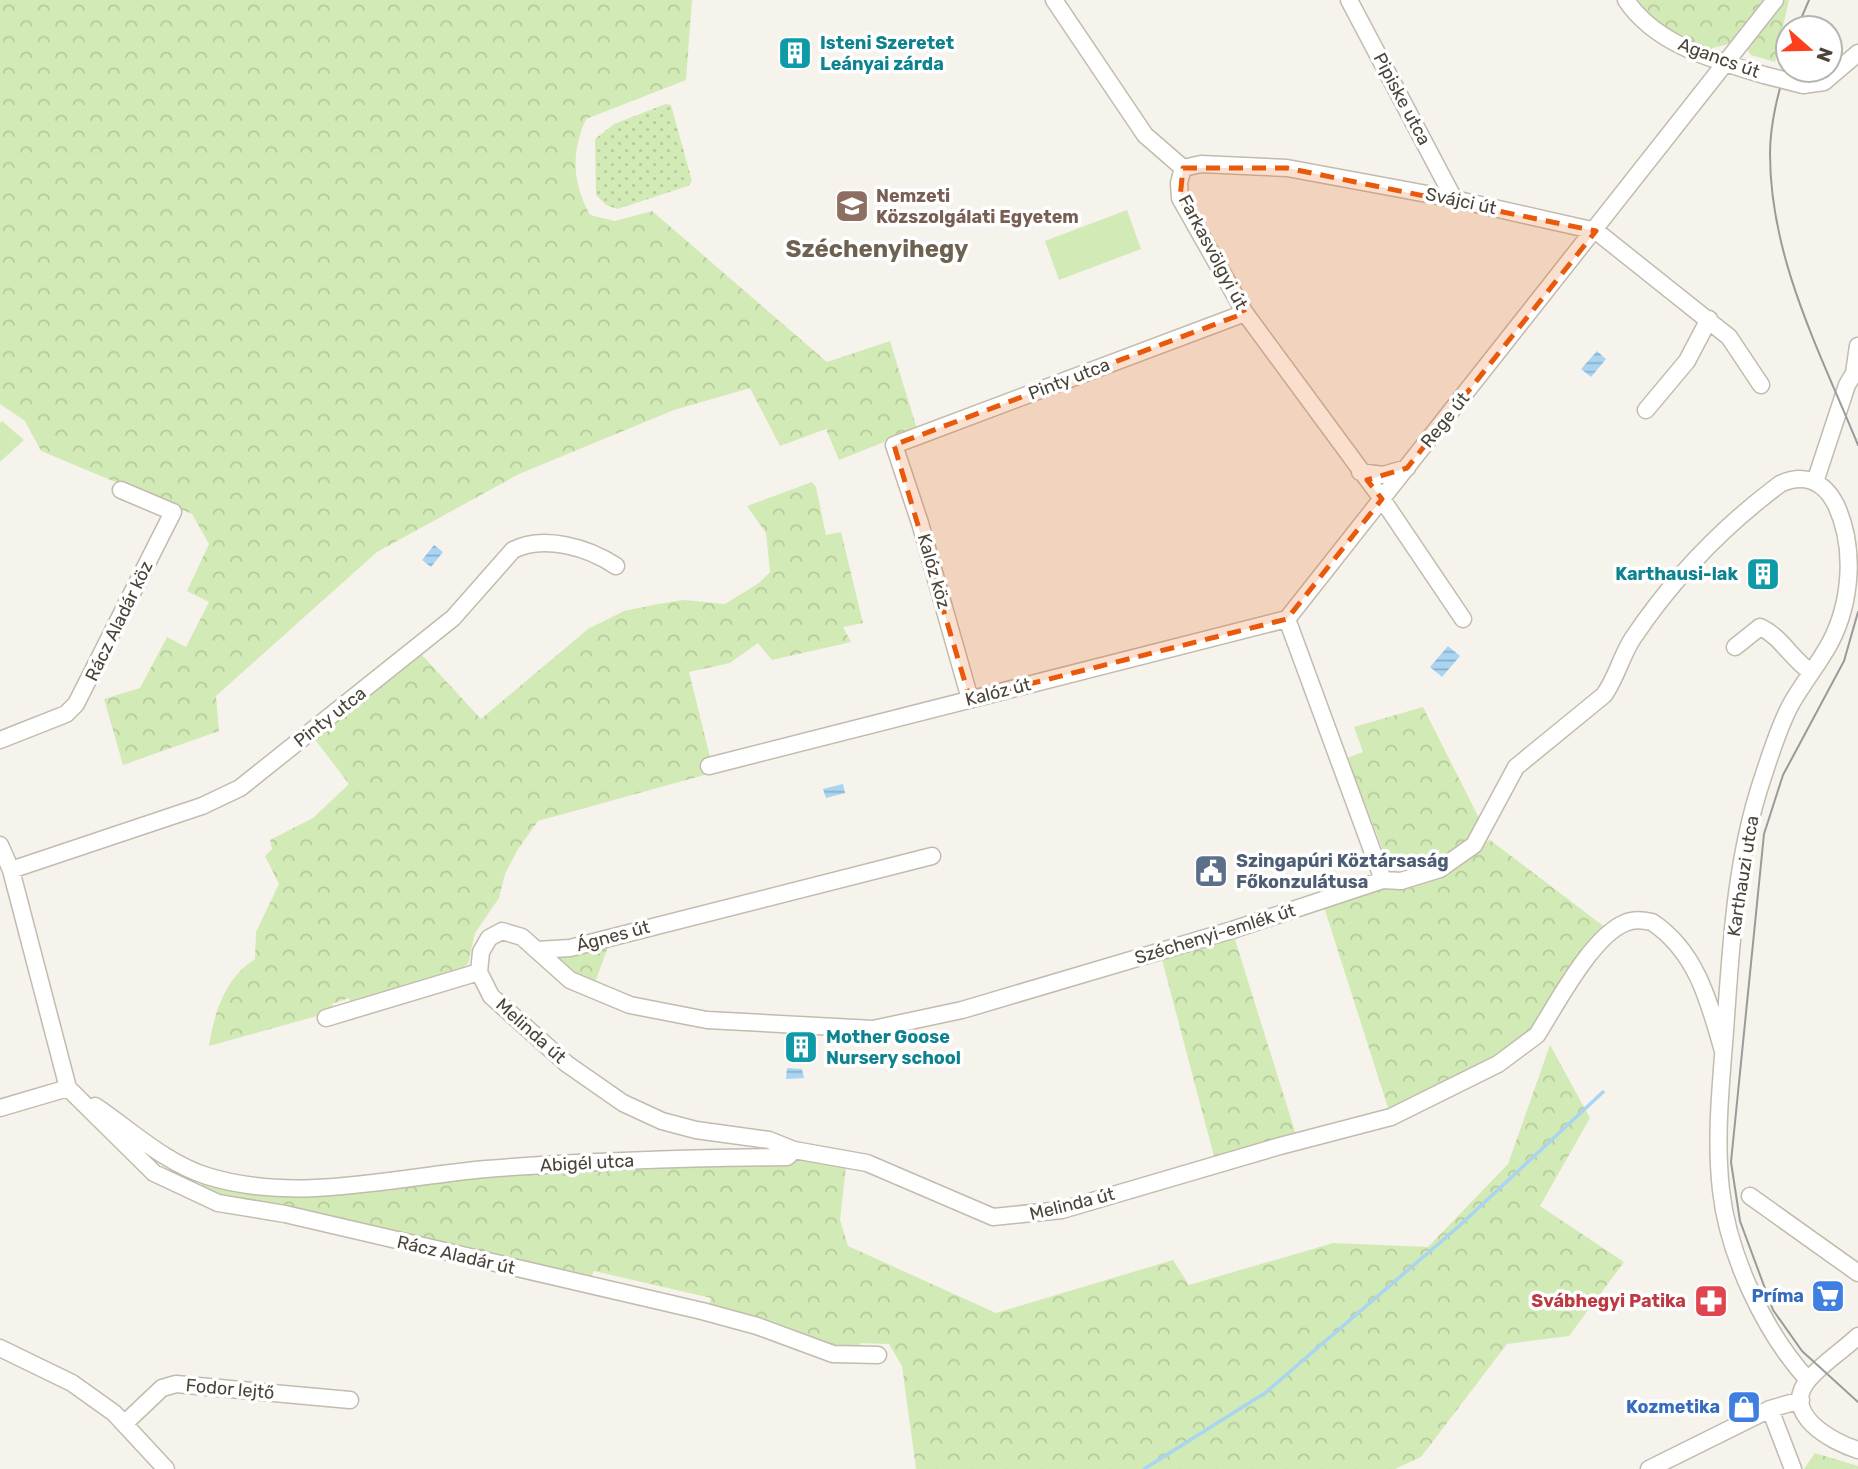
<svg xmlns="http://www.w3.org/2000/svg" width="1858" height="1469" viewBox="0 0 1858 1469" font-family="Rubik,sans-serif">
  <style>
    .grass { fill: url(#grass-dots) }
    .forest { fill: url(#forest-crowns) }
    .pitch { fill: #d2eab5 }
    .water { fill: url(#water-rules) }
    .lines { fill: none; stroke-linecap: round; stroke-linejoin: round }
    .stream { stroke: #a9d4f2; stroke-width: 3.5 }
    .minor-casing { stroke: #c2bbae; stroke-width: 19 }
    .minor { stroke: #fff; stroke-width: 16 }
    .tram { stroke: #9a9a9a; stroke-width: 2 }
    .minor-bridge-casing { stroke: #c2bbae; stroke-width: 19; stroke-linecap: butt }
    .minor-bridge { stroke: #fff; stroke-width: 16 }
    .marked { fill: #e8590c; fill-opacity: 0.2; stroke: #e8590c; stroke-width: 5; stroke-dasharray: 14 9; stroke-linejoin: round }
    .labels { text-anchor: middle; stroke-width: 7; stroke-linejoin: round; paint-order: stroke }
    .culture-label { font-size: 18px; font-weight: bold; fill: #0d838f; stroke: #fff; text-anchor: start }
    .street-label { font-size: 18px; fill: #4b4439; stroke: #fff }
    .education-label { font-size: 18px; font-weight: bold; fill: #785e54; stroke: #fff; text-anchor: start }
    .service-label { font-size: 18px; font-weight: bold; fill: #4e5e75; stroke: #fff; text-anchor: start }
    .shop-label { font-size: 18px; font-weight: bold; fill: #366cbe; stroke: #fff; text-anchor: end }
    .health-label { font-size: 18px; font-weight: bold; fill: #be3a42; stroke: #fff; text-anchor: end }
    .district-label { font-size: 24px; font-weight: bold; fill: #6e6250; stroke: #fff }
  </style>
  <defs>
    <pattern id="grass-dots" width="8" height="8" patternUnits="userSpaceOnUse" patternTransform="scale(1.75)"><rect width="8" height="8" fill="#d2eab5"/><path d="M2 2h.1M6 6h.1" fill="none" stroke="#b6ca9c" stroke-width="1.8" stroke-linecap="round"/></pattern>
    <pattern id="forest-crowns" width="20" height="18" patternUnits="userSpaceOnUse" patternTransform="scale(1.75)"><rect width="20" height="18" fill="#d2eab5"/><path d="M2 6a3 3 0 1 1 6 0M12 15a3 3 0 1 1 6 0" fill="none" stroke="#b6ca9c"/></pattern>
    <pattern id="water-rules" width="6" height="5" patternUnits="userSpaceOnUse" patternTransform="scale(1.75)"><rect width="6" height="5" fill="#a9d4f2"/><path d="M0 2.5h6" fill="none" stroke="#8caec5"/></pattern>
  </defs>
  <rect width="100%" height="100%" fill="#f6f3ec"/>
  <path class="grass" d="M 666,104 L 671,105 L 692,181 L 688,186 L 617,209 L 606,205 L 596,195 L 595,139 L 614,124 Z"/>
  <path class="forest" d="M 0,0 L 692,0 L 686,80 L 586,119 C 571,153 572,182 590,215 L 615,221 L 652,211 L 827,362 L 890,341 L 917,429 L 839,460 L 826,429 L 780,446 L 750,388 L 674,410 L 519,474 L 377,552 L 216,696 L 219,731 L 123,765 L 104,699 L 140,688 L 167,637 L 186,647 L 209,602 L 187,591 L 209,544 L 192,514 L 41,451 L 25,421 L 0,404 Z
    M 1632,0 L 1767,0 L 1737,42 L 1705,50 L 1664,31 Z
    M 1779,0 L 1789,0 L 1775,62 L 1751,55 L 1745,47 Z
    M 812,482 L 816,487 L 826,535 L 841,532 L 863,623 L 843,627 L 851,642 L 772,660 L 758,643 L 730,663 L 689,672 L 710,757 L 704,761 L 708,774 L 538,821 L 518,849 L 505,874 L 499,898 L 475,933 L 468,964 L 456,972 L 352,1006 L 349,998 L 332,1004 L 335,1011 L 209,1046 C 214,1013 225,978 255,959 L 256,932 L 279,884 L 265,856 L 272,849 L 270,840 L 313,818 L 349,784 L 313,737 L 421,654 L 481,719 L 588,629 L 624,611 L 658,604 L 684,600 L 725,604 L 759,583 L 770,572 L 766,533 L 747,506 Z
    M 1423,707 L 1481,822 C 1465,850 1442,863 1412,873 L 1388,863 L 1347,758 L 1363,752 L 1354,727 Z
    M 1490,840 L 1610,931 L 1537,1035 L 1391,1117 L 1322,901 L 1401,881 Z
    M 1232,930 L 1298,1141 L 1216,1164 L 1160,952 Z
    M 600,944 L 608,947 L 594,985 L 580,980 L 554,961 L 555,955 Z
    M 1550,1045 L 1590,1118 L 1540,1206 L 1624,1262 L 1569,1336 L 1507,1344 L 1421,1457 L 1395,1469 L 916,1469 L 902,1366 L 889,1344 L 861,1343 L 855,1350 L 842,1350 L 709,1307 L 711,1298 L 594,1271 L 590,1280 L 199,1190 L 203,1182 L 413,1186 L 475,1175 L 783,1157 L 846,1166 L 840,1220 L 848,1246 L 996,1313 L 1173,1260 L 1189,1285 L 1333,1243 L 1428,1247 L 1508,1164 Z
    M 1815,1453 L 1858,1466 L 1858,1469 L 1804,1469 Z"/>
  <path class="pitch" d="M 1127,210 L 1141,249 L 1059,280 L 1045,241 Z
    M 2,421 L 24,440 L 0,462 L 0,423 Z"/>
  <path class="water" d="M 1597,351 L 1606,359 L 1591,377 L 1581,369 Z
    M 434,545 L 443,552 L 431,567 L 422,560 Z
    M 1448,646 L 1460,656 L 1442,677 L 1430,667 Z
    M 843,784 L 845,793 L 826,798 L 823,789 Z
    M 787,1068 L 802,1069 L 804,1078 L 786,1079 Z"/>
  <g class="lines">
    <path class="stream" d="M 1144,1469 L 1265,1393 L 1458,1227 L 1603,1092"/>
    <g class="minor-casing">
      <path id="minor" d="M 1054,0 L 1145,135 L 1183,168
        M 1349,0 L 1454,199
        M 1626,0 C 1656,45 1714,60 1764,75
        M 1803,85 L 1824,82 L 1858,53
        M 1183,168 L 1201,164 L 1287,168 L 1454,199 L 1596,231 L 1729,337 L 1761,385
        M 1183,168 L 1179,183 L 1180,198 L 1245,313 L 1382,499 L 1463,619
        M 1646,410 L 1687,361 L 1709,319
        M 1360,472 L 1383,475 L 1407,468
        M 1815,482 L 1847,385 L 1854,373 L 1858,346
        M 1287,619 L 1775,0
        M 1287,619 L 1383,880
        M 1735,647 L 1760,627 C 1781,636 1792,660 1811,672
        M 970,699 L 920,523 L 894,445 L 1245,313
        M 0,740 L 66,714 L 76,704 L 173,512 L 121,490
        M 709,766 L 1287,619
        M 0,845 L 11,870 L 68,1088 L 154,1173 L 218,1203 L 285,1214 L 702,1311 L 757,1326 L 833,1354 L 878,1355
        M 11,870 L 202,806 L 240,788 L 453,618 L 513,550 C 544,534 589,548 616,566
        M 537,950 L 570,948 L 932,856
        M 326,1018 L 479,972
        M 1723,1051 C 1709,1002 1697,952 1652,922 C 1643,920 1633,919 1625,923 C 1592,936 1556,1005 1537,1035 L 1498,1064 L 1391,1117 L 1280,1146 L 1062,1210 L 993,1217 L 867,1163 L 794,1150 L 769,1140 L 696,1130 L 662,1121 L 623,1103 L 567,1064 L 491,996 L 479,972 L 481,952 L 489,938 L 502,931 L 522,937 L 570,980 L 630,1005 L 707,1020 L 873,1029 L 962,1010 L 1232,930 L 1383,880 L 1401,881 L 1440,869 L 1474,845 L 1516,767 L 1604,695 C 1617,677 1621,656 1633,638 C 1674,577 1721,528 1780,484 C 1804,473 1824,481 1836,505 C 1856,548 1851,603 1830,643 C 1818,665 1802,684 1790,706 C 1778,729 1770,756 1762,780 C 1735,861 1731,947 1725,1031 C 1721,1083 1715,1138 1721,1190 C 1728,1254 1764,1332 1808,1380
        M 95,1106 C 131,1130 165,1163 207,1176 C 297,1204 395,1177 486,1169 C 586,1161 687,1158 787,1157 L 794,1150
        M 0,1108 L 68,1088
        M 1750,1196 L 1858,1273
        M 1858,1336 C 1842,1351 1823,1363 1809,1379 C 1779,1413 1832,1442 1858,1450
        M 0,1348 L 72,1383 L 114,1413 L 166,1469
        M 1770,1409 L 1793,1469
        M 124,1424 L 162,1388 L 176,1384 L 350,1400
        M 1649,1469 L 1770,1409 L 1801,1400"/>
    </g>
    <use href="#minor" class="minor"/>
    <path class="tram" d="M 1797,28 L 1809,0
      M 1788,60 C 1779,90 1770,122 1770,154 C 1770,258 1820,352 1858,445
      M 1858,612 L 1844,661 L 1783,775 L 1764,834 L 1731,1162 L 1740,1221 L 1773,1310 L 1802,1351 L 1858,1402"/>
    <g class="minor-bridge-casing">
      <path id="minor-bridge" d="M 1764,75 L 1803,85"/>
    </g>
    <use href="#minor-bridge" class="minor-bridge"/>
  </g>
  <path class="marked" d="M 1183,168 L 1287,168 L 1596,231 L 1407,468 L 1367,480 L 1382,499 L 1287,619 L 970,699 L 894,445 L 1245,313 L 1180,198 Z"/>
  <defs>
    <g id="building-square" transform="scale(1.75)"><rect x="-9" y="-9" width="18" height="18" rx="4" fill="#0f9aa8" stroke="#fff"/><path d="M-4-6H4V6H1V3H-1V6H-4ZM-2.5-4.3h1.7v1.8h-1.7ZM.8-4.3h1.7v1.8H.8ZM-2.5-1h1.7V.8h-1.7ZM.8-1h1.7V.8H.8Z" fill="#fff"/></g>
    <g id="university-square" transform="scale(1.75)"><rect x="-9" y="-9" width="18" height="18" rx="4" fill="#8d6e63" stroke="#fff"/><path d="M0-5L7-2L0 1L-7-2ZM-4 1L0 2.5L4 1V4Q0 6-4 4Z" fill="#fff"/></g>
    <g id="civic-square" transform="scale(1.75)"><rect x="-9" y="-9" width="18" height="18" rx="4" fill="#5c6f8a" stroke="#fff"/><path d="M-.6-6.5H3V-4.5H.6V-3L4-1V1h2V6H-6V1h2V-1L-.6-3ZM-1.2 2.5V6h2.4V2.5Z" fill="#fff"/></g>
    <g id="supermarket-square" transform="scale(1.75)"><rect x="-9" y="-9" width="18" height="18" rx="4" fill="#3f7fe0" stroke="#fff"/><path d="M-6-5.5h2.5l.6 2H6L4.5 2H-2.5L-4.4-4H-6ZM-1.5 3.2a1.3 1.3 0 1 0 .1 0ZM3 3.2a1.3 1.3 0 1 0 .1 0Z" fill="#fff"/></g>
    <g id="pharmacy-square" transform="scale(1.75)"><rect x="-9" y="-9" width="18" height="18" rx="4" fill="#e0444e" stroke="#fff"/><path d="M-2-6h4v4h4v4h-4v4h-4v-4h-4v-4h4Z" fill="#fff"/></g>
    <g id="shop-square" transform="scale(1.75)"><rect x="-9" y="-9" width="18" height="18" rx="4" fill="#3f7fe0" stroke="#fff"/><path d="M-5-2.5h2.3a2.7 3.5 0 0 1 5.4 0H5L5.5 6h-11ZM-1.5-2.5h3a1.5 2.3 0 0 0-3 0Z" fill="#fff"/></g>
  </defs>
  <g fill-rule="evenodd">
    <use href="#building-square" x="795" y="53"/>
    <use href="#university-square" x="852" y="206"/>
    <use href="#building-square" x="1763" y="574"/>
    <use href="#civic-square" x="1211" y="871"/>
    <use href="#building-square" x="801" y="1047"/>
    <use href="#supermarket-square" x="1828" y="1296"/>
    <use href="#pharmacy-square" x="1711" y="1301"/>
    <use href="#shop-square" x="1744" y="1407"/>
  </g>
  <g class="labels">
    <g class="culture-label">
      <text x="820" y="49">Isteni Szeretet<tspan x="820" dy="21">Leányai zárda</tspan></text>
      <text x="1738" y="580" text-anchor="end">Karthausi-lak</text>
      <text x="826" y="1043">Mother Goose<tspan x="826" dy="21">Nursery school</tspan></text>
    </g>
    <g class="street-label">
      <text transform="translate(1719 58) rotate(20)" y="6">Agancs út</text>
      <text transform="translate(1402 99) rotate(62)" y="6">Pipiske utca</text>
      <text transform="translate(1461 201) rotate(12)" y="6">Svájci út</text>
      <text transform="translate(1213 252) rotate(62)" y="6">Farkasvölgyi út</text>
      <text transform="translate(1069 379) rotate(-21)" y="6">Pinty utca</text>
      <text transform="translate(1445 420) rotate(-51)" y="6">Rege út</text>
      <text transform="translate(934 571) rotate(74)" y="6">Kalóz köz</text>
      <text transform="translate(119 621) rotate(-64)" y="6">Rácz Aladár köz</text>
      <text transform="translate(998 692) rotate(-14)" y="6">Kalóz út</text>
      <text transform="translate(330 717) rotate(-38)" y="6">Pinty utca</text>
      <text transform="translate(1743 876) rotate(-81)" y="6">Karthauzi utca</text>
      <text transform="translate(1215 934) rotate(-17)" y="6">Széchenyi-emlék út</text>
      <text transform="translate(613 936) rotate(-15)" y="6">Ágnes út</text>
      <text transform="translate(531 1031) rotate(42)" y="6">Melinda út</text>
      <text transform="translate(587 1163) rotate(-3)" y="6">Abigél utca</text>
      <text transform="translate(1072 1204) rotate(-14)" y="6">Melinda út</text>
      <text transform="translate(456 1255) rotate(13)" y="6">Rácz Aladár út</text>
      <text transform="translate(230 1389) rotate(5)" y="6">Fodor lejtő</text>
    </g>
    <g class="education-label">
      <text x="876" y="202">Nemzeti<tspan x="876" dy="21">Közszolgálati Egyetem</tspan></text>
    </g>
    <g class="service-label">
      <text x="1236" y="867">Szingapúri Köztársaság<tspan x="1236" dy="21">Főkonzulátusa</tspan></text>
    </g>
    <g class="shop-label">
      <text x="1804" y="1302">Príma</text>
      <text x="1720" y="1413">Kozmetika</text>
    </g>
    <g class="health-label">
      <text x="1686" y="1307">Svábhegyi Patika</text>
    </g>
    <g class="district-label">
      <text x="877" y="257">Széchenyihegy</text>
    </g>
  </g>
  <g transform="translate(1809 49) rotate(110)"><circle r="33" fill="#ffffff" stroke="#b7b4b0" stroke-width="2"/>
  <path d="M0-5L12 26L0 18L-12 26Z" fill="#fc3f1d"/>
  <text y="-10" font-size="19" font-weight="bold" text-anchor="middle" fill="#4b4439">N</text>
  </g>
</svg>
